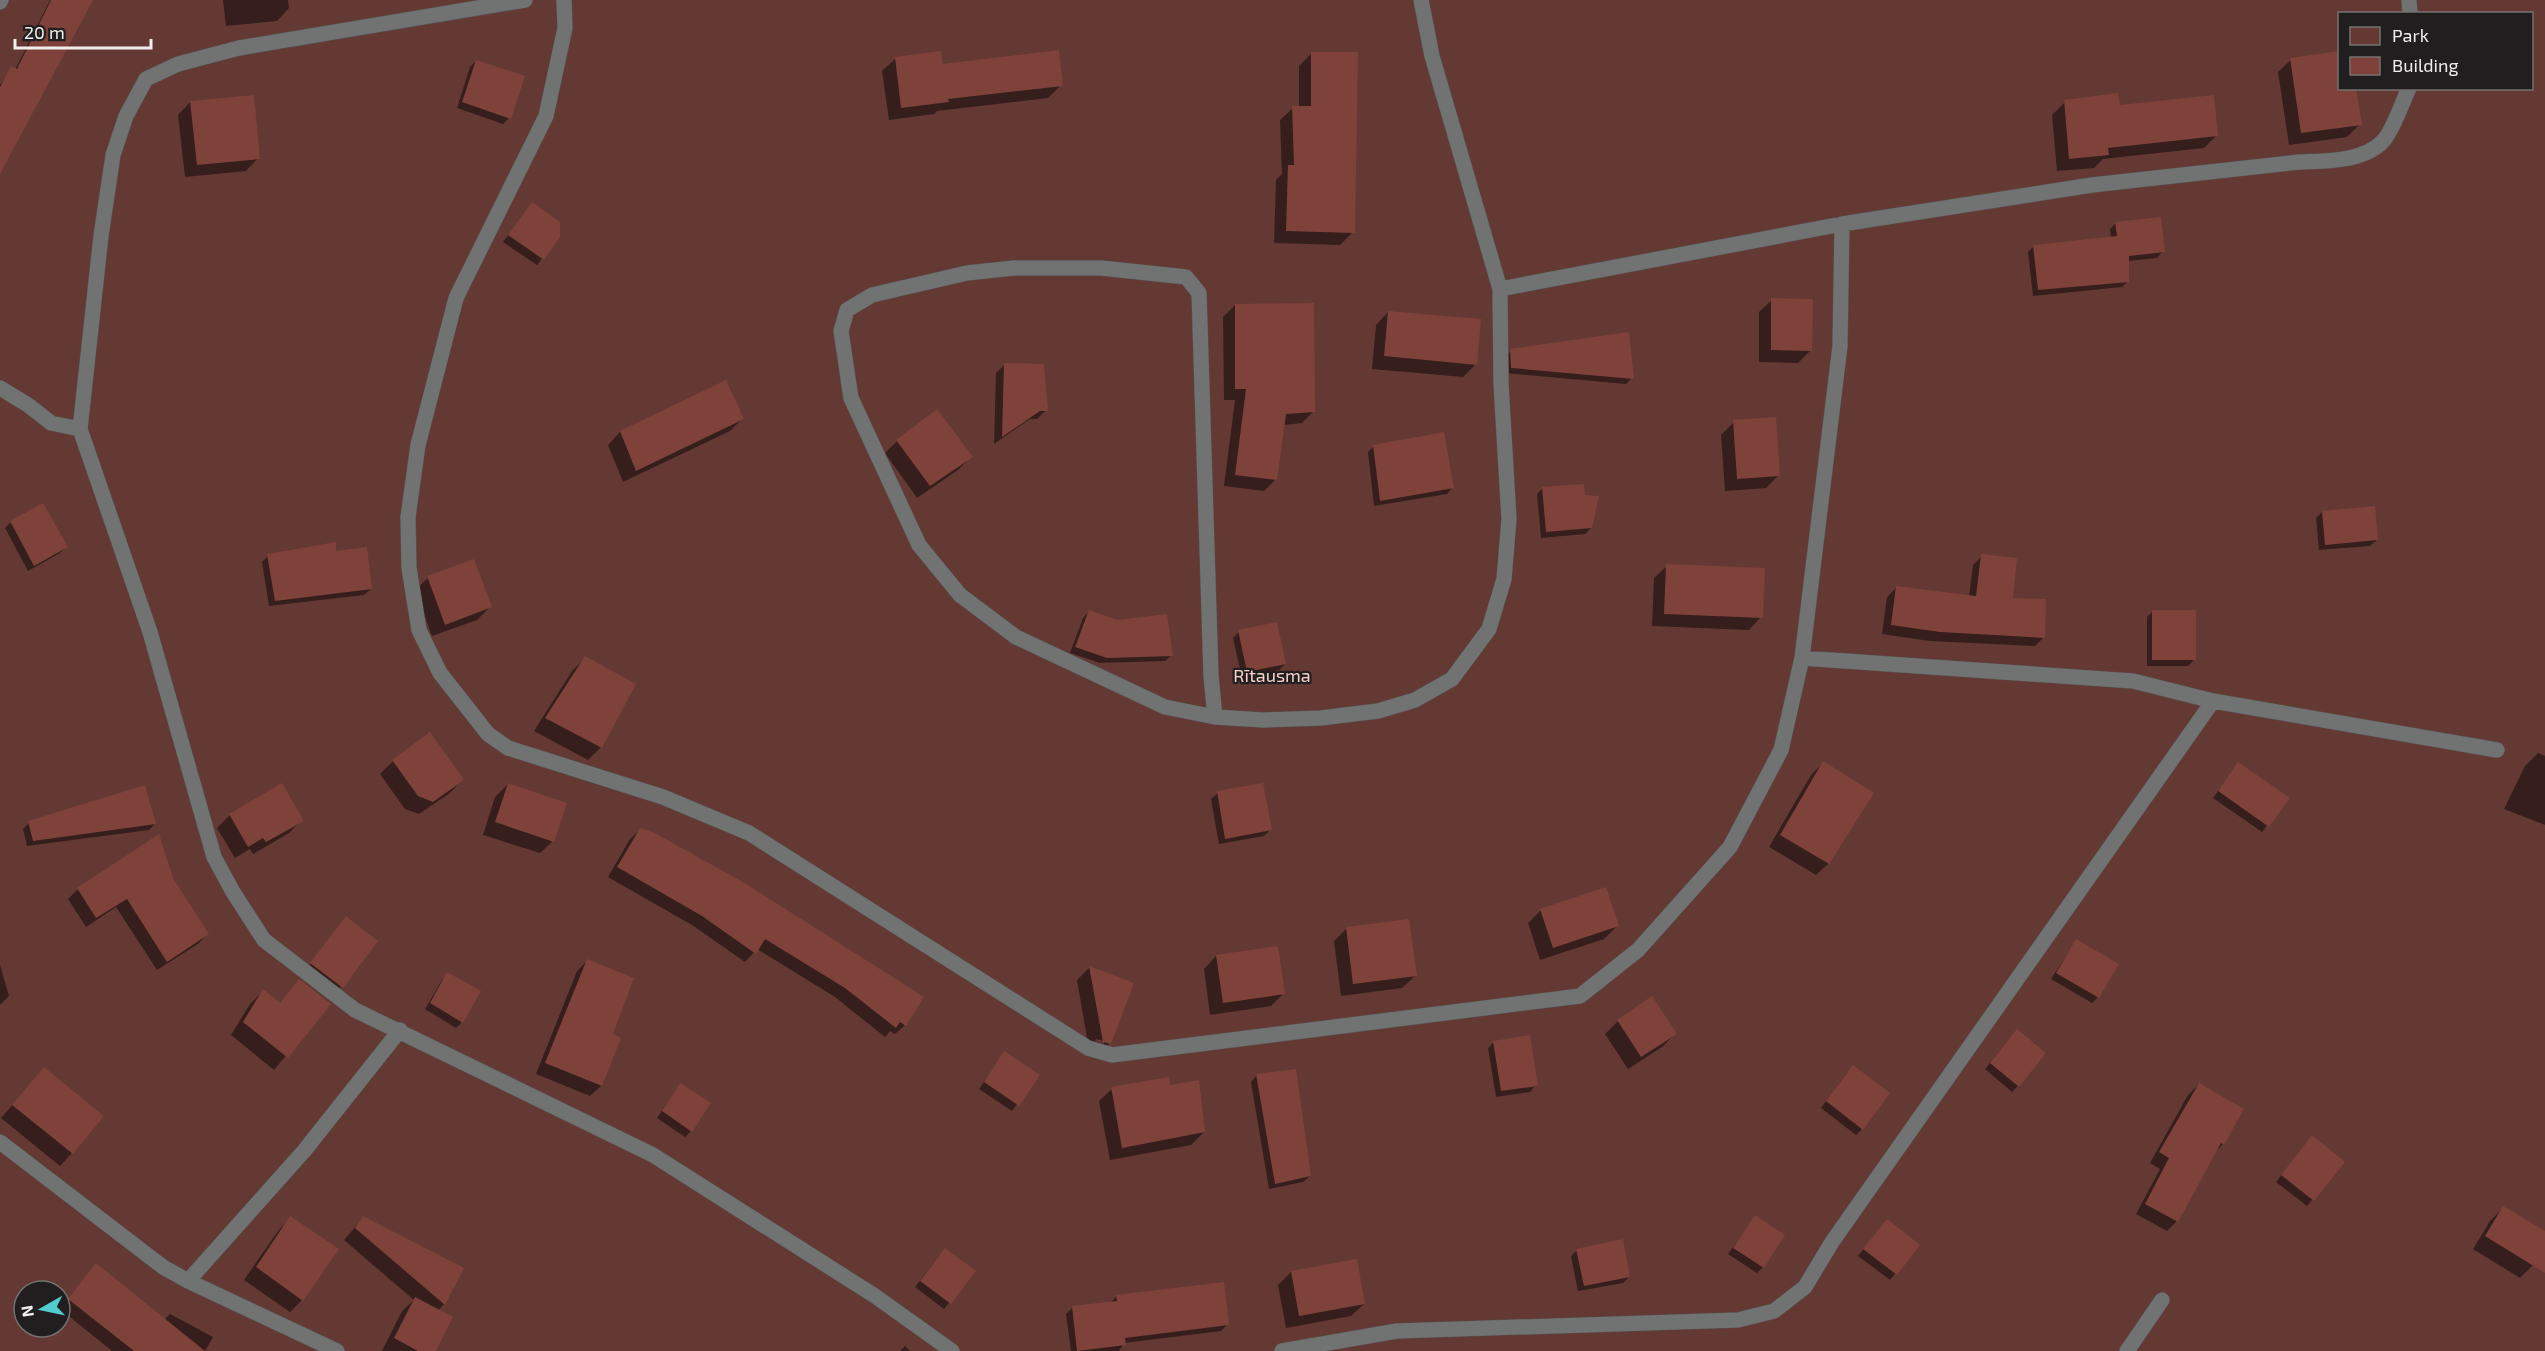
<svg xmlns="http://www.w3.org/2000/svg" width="2545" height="1351" viewBox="0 0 2545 1351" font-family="'Exo 2',sans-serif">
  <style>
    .green { fill: #643933; fill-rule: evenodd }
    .shadow { fill: #0007; fill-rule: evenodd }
    .building { fill: #7e423a }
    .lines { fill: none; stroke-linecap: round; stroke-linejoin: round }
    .lane-casing { stroke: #575353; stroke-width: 16 }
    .lane { stroke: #717373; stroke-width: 15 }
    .labels { text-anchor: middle; stroke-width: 4.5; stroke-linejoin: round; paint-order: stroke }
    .park-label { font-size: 18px; fill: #f8d1ca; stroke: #201e1e }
  </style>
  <rect width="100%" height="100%" fill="#3a3635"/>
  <path class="green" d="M 0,0 L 2545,0 L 2545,1351 L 0,1351 ZM 2340,14 L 2532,14 L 2532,88 L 2340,88 ZM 24,1291 L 60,1291 L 60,1327 L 24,1327 Z"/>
  <path class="shadow" d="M 50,0 L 86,0 L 0,130 L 0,85 L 12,68 L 15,70 Z
    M 223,0 L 288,0 L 289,8 L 277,21 L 226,26 Z
    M 1312,53 L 1353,232 L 1340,245 L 1274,243 L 1276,180 L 1282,174 L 1280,120 L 1293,108 L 1299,108 L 1299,66 Z
    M 895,59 L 1061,85 L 1048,98 L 937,111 L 934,114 L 889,120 L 882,71 Z
    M 2291,60 L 2340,88 L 2360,124 L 2347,137 L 2289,145 L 2278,72 Z
    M 476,61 L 509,118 L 503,124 L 457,108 L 470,67 Z
    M 190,102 L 258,158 L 246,171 L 185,177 L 178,115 Z
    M 2065,102 L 2119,107 L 2217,135 L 2204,148 L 2103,159 L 2094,168 L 2057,171 L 2052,115 Z
    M 532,204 L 559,236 L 537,265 L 503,242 Z
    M 2116,223 L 2163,251 L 2157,258 L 2128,261 L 2128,281 L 2122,287 L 2033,296 L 2028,252 L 2034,246 L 2111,238 L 2110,229 Z
    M 1772,300 L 1811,350 L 1798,363 L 1759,362 L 1759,312 Z
    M 1235,305 L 1314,411 L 1302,423 L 1283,425 L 1276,479 L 1264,491 L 1224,486 L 1235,400 L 1224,400 L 1223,317 Z
    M 1388,312 L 1476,364 L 1463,377 L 1372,369 L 1376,325 Z
    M 1511,351 L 1632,378 L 1626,384 L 1505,373 L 1505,357 Z
    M 1005,364 L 1046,410 L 1037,419 L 1030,419 L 994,444 L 996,373 Z
    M 725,382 L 742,419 L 730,431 L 623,482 L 608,445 L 620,432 Z
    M 1734,422 L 1778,476 L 1766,488 L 1725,491 L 1721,435 Z
    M 897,441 L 971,457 L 958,470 L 917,498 L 885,453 Z
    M 1374,446 L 1453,487 L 1447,494 L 1374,506 L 1368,452 Z
    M 1543,488 L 1591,528 L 1585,534 L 1541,538 L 1537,494 Z
    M 2322,512 L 2377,540 L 2370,546 L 2319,550 L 2316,518 Z
    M 11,522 L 66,547 L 60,553 L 28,571 L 5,528 Z
    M 335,552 L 371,589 L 364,595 L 269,606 L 262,562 L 268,556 Z
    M 1982,556 L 2011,600 L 2044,637 L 2035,646 L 1930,641 L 1882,634 L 1887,597 L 1897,587 L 1969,597 L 1973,565 Z
    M 1667,566 L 1761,617 L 1749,630 L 1652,626 L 1654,578 Z
    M 428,578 L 490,607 L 477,620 L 432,636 L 415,590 Z
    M 2153,611 L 2194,660 L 2188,666 L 2147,666 L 2147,617 Z
    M 1089,612 L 1172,655 L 1165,661 L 1100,663 L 1070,653 L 1083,618 Z
    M 1239,632 L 1285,664 L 1279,670 L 1242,678 L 1233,638 Z
    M 585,658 L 601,747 L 588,760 L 534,731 L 572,671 Z
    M 430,734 L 462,780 L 450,793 L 419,814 L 405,809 L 380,774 L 393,761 Z
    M 2538,753 L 2545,756 L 2545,825 L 2504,809 L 2525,766 Z
    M 1823,763 L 1872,793 L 1828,864 L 1816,875 L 1769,847 L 1811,775 Z
    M 2238,764 L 2288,798 L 2262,832 L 2213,798 Z
    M 508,784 L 553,841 L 540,853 L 483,835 L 495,797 Z
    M 1218,793 L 1270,830 L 1264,836 L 1219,844 L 1211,799 Z
    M 230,815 L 302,820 L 289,833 L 253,854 L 250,849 L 235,858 L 217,828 Z
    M 29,823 L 155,824 L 149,830 L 27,846 L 23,829 Z
    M 640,830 L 905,1025 L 895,1034 L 890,1031 L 885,1037 L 835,997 L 757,949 L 745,962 L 692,925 L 608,877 L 630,839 Z
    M 159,836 L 171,879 L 207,934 L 198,944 L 157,970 L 116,907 L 86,927 L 68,899 L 78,889 Z
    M 1605,889 L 1617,926 L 1604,939 L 1540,960 L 1528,923 L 1540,911 Z
    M 340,924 L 376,941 L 336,993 L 306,970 Z
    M 1347,928 L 1415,976 L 1402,988 L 1341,996 L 1334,941 Z
    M 2076,941 L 2098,997 L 2092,1003 L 2051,979 Z
    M 1216,956 L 1284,993 L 1271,1006 L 1210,1015 L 1204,969 Z
    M 587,961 L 611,1035 L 601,1086 L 590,1096 L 536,1074 L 577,971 Z
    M 0,965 L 9,996 L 0,1005 Z
    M 1089,968 L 1132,984 L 1109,1044 L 1096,1056 L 1090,1055 L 1077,980 ZM 1096,1039 L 1104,1041 L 1104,1044 L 1095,1041 Z
    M 448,974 L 462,1022 L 456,1028 L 425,1009 L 442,980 Z
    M 299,981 L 329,1004 L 274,1070 L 231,1035 L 250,1004 L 263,991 L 279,1004 Z
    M 1652,999 L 1675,1034 L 1662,1047 L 1628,1069 L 1605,1034 L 1618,1021 Z
    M 2011,1037 L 2018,1086 L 2012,1092 L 1985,1069 Z
    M 1494,1042 L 1536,1085 L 1530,1092 L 1496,1097 L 1488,1048 Z
    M 1004,1053 L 1038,1075 L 1012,1111 L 979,1089 Z
    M 44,1069 L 72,1153 L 60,1166 L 1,1118 Z
    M 1847,1073 L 1862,1129 L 1856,1135 L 1821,1108 Z
    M 1257,1075 L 1310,1176 L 1303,1182 L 1269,1189 L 1251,1082 Z
    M 680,1084 L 691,1131 L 685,1137 L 657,1118 Z
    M 2199,1084 L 2223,1144 L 2215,1152 L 2177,1221 L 2167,1231 L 2136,1214 L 2160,1169 L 2150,1163 L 2188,1095 Z
    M 1169,1087 L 1204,1132 L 1191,1145 L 1110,1160 L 1099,1101 L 1112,1089 Z
    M 2306,1143 L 2343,1162 L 2307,1206 L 2276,1182 Z
    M 2503,1208 L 2545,1233 L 2545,1245 L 2533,1265 L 2520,1278 L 2473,1249 L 2490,1221 Z
    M 364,1217 L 444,1304 L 438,1311 L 434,1351 L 382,1351 L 402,1311 L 414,1300 L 344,1240 Z
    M 1755,1217 L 1763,1267 L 1757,1273 L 1728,1254 Z
    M 290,1218 L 302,1300 L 290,1312 L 244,1280 L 278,1231 Z
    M 1881,1227 L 1918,1246 L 1890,1280 L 1858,1256 Z
    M 1577,1250 L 1629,1277 L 1623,1283 L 1578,1291 L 1571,1256 Z
    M 939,1256 L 974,1272 L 944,1309 L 915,1287 Z
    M 96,1265 L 164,1320 L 170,1314 L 213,1337 L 205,1351 L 112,1351 L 60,1309 Z
    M 1291,1272 L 1364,1304 L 1351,1316 L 1286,1328 L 1278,1285 Z
    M 1117,1296 L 1227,1325 L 1221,1331 L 1124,1343 L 1119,1351 L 1071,1351 L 1066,1314 L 1072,1308 L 1110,1303 Z
    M 905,1346 L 910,1351 L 900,1351 Z"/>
  <path class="building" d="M 51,0 L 93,0 L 0,174 L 0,87 L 11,66 L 17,69 Z
    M 1059,50 L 1063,86 L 948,99 L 949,102 L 901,108 L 895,57 L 941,51 L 943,64 Z
    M 2340,51 L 2340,88 L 2356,88 L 2362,125 L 2301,133 L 2290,58 Z
    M 1311,52 L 1358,52 L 1355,233 L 1286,231 L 1288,165 L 1294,165 L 1292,106 L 1311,106 Z
    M 476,60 L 525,76 L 511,119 L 462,102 Z
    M 2118,93 L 2120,105 L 2214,95 L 2218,136 L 2108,148 L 2109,155 L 2069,159 L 2064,100 Z
    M 254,95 L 260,159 L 197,165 L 190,101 Z
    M 532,202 L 560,222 L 560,237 L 544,260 L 508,235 Z
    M 2161,217 L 2165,252 L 2129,256 L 2129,282 L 2038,290 L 2033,245 L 2117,236 L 2115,222 Z
    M 1771,298 L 1813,299 L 1812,351 L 1771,350 Z
    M 1314,303 L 1315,412 L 1286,414 L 1277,480 L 1235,475 L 1246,389 L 1235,389 L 1235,304 Z
    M 1388,311 L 1481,319 L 1477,365 L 1384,356 Z
    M 1629,332 L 1634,379 L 1511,368 L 1510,349 Z
    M 1004,363 L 1044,364 L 1048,411 L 1040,411 L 1002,437 Z
    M 726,380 L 744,419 L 636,471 L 620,431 Z
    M 937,409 L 973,457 L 930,486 L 896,440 Z
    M 1776,417 L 1780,476 L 1737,479 L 1733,420 Z
    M 1444,432 L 1454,488 L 1380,501 L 1373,445 Z
    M 1584,484 L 1585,495 L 1599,496 L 1592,528 L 1546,532 L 1542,487 Z
    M 43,503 L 68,547 L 34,566 L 10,521 Z
    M 2375,506 L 2378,540 L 2325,545 L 2322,511 Z
    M 336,542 L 336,551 L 367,547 L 372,589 L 275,601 L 267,554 Z
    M 1981,554 L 2017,558 L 2013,598 L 2046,599 L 2045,638 L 1940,632 L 1891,625 L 1896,586 L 1976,596 Z
    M 474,559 L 492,607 L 445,625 L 427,576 Z
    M 1666,564 L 1765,568 L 1763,618 L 1664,614 Z
    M 1089,610 L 1117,620 L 1167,614 L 1173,656 L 1107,658 L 1075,647 Z
    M 2152,610 L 2196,610 L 2196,660 L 2152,660 Z
    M 1277,622 L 1286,664 L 1247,672 L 1238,630 Z
    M 585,656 L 636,684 L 602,748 L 545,718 Z
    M 430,732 L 464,780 L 433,802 L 418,796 L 392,760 Z
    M 1823,761 L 1874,793 L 1829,864 L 1780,835 Z
    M 2238,762 L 2290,798 L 2269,827 L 2218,791 Z
    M 282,783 L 304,821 L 266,842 L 263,838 L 248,847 L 229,814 Z
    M 508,783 L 567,803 L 554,842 L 495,822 Z
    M 1263,783 L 1272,830 L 1225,839 L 1217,791 Z
    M 145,785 L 156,824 L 33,841 L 28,821 Z
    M 640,828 L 655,833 L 748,885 L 924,997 L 906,1026 L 900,1022 L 896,1028 L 845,988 L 765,939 L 756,954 L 702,916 L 617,867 Z
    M 159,834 L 173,878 L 209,934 L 167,962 L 127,899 L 96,918 L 77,888 Z
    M 1606,887 L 1619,926 L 1553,948 L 1540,909 Z
    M 346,916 L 378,941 L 343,988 L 310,963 Z
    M 1409,919 L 1417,976 L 1353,984 L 1346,927 Z
    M 2076,939 L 2119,964 L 2099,998 L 2056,973 Z
    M 1278,946 L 1285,994 L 1223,1003 L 1216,955 Z
    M 587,959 L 634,978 L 613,1034 L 621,1038 L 602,1086 L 545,1063 Z
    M 1089,966 L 1134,983 L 1111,1044 L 1103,1042 Z
    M 447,972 L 481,991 L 463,1023 L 430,1003 Z
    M 299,979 L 331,1004 L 288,1058 L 243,1022 L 263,989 L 280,1003 Z
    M 1652,996 L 1677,1034 L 1641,1057 L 1617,1020 Z
    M 2017,1029 L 2046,1053 L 2019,1087 L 1990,1063 Z
    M 1530,1035 L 1538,1086 L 1501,1091 L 1493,1041 Z
    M 1004,1051 L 1040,1075 L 1019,1106 L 984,1082 Z
    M 1853,1065 L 1890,1093 L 1863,1130 L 1826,1101 Z
    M 44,1067 L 104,1116 L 73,1154 L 12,1105 Z
    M 1296,1069 L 1311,1176 L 1275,1184 L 1256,1074 Z
    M 1169,1077 L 1170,1085 L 1199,1080 L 1205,1132 L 1122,1148 L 1111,1087 Z
    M 680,1083 L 711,1103 L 692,1132 L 662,1111 Z
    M 2199,1083 L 2244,1109 L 2224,1145 L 2221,1143 L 2178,1222 L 2145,1204 L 2169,1158 L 2159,1152 Z
    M 2312,1135 L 2345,1162 L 2314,1201 L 2281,1175 Z
    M 2503,1206 L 2545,1231 L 2545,1273 L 2485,1236 Z
    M 1755,1215 L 1785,1235 L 1764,1268 L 1733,1248 Z
    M 290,1216 L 339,1249 L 303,1301 L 256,1267 Z
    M 363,1216 L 464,1268 L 445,1305 L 355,1228 Z
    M 1887,1219 L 1920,1245 L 1897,1275 L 1863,1249 Z
    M 1623,1239 L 1630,1277 L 1584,1286 L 1576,1249 Z
    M 945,1248 L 976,1271 L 951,1304 L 920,1281 Z
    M 1357,1259 L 1365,1304 L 1299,1316 L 1291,1271 Z
    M 96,1263 L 205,1351 L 134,1351 L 68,1299 Z
    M 1224,1282 L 1229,1325 L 1125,1338 L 1126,1345 L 1077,1351 L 1072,1306 L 1117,1301 L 1116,1295 Z
    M 415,1297 L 453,1317 L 436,1351 L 418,1351 L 394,1338 Z"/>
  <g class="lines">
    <g class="lane-casing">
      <path id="lane" d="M 525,0 L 239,48 L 178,64 L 146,79 L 126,116 L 113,155 L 101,236 L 80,429 L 150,632 L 214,857 L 233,892 L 264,940 L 355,1010 L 653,1155 L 875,1296 L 952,1351
        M 564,0 L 565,28 L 546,116 L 456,298 L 418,445 L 408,517 L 409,568 L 419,630 L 440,673 L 488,734 L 508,748 L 663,797 L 749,833 L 1088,1048 L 1112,1055 L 1580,996 L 1638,950 L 1730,847 L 1781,750 L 1802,658 L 1840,346 L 1842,224
        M 2409,0 L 2410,14
        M 0,2 L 1,0
        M 1500,289 L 1842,224 L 2092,185 L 2299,162 C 2325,161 2365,162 2384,140 C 2394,128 2402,103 2409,88
        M 0,388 L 28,405 L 51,423 L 80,429
        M 1802,658 L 2133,681 L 2213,701 L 2497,750
        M 1215,717 L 1211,676 L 1199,293 L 1186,277 L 1101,268 L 1014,268 L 967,273 L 872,295 L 847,310 L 841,331 L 851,398 L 919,545 L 960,595 L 1016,637 L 1165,707 L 1215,717 L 1263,720 L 1321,718 L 1378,711 L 1415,700 L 1452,679 L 1489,629 L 1504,579 L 1509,519 L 1501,384 L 1500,289 L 1432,56 L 1421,0
        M 0,1142 L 163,1267 L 188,1281 L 337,1351
        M 188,1281 L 304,1151 L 400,1030
        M 1282,1351 L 1397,1331 L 1738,1320 L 1774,1311 L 1805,1287 L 1832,1242 L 2213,701
        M 2127,1351 L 2162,1300"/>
    </g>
    <use href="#lane" class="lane"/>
  </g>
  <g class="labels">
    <g class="park-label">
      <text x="1272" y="682">Rītausma</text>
    </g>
  </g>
  <rect x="2338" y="12" width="195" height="78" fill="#201e1e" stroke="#747171" stroke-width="1.5"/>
  <rect x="2350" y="27" width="30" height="18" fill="#643933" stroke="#747171" stroke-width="1.5"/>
  <text x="2392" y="42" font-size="18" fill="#f1eeee">Park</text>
  <rect x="2350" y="57" width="30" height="18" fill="#7e423a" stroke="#747171" stroke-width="1.5"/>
  <text x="2392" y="72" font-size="18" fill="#f1eeee">Building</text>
  <g transform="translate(42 1309) rotate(261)"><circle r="28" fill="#201e1e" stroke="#747171" stroke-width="1.5"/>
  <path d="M0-4.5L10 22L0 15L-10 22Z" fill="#52cdcf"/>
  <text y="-9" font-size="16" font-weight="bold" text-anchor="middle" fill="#f1eeee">N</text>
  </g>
  <path d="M15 39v9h136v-9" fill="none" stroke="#f1eeee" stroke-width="3"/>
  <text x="24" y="39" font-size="18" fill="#f1eeee" stroke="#201e1e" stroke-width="4.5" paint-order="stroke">20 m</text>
</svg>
